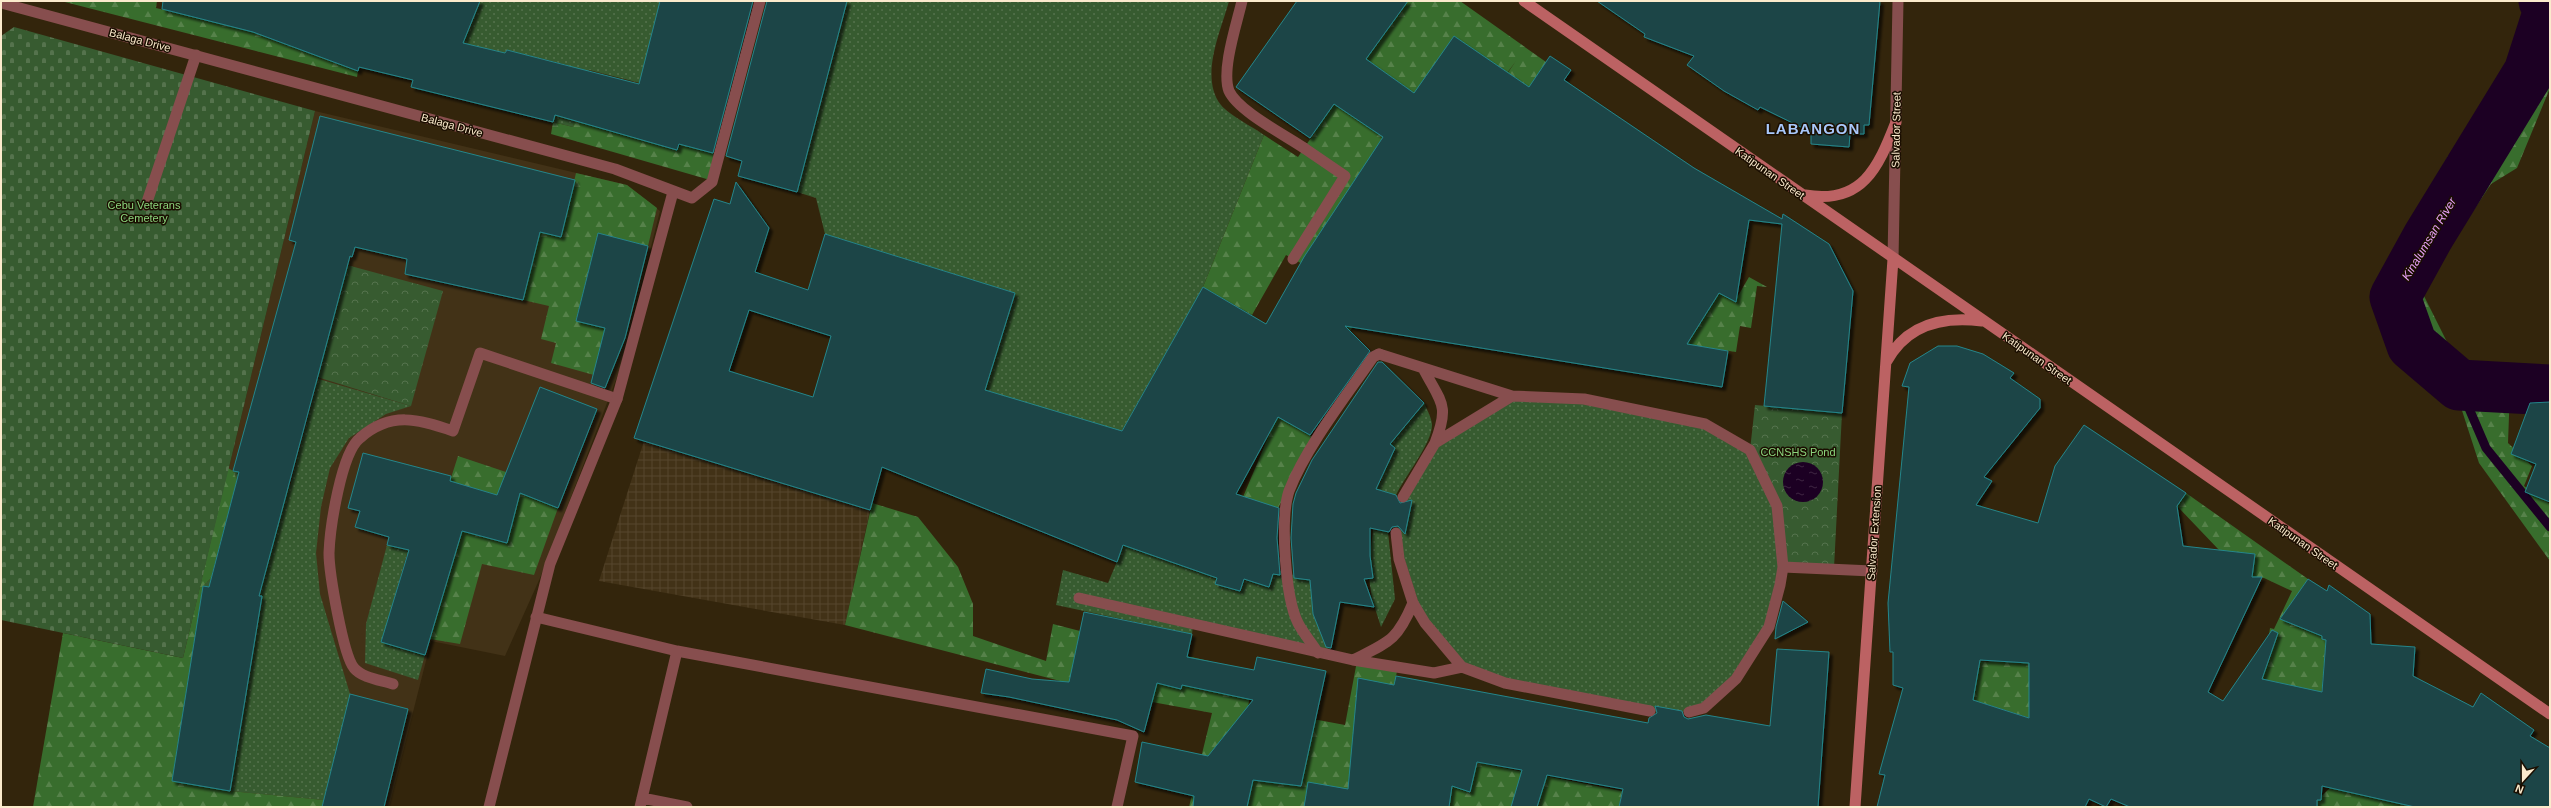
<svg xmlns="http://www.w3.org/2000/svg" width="2551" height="808" viewBox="0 0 2551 808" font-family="Helvetica,sans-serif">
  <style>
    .built { fill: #423217 }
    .industrial { fill: url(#industrial-grid) }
    .grass { fill: url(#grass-dots) }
    .forest { fill: url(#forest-firs) }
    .cemetery { fill: url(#cemetery-stones) }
    .park { fill: url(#park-crowns) }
    .water { fill: url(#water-ripples) }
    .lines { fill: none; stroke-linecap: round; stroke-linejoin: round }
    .stream { stroke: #1c0023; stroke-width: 9 }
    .river { stroke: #1c0023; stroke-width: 51 }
    .building { fill: #1e4547; stroke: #24868b; fill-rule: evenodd; filter: url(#shadow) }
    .service { stroke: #874e4e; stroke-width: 11 }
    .pedestrian { stroke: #874e4e; stroke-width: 11 }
    .minor { stroke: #874e4e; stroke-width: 11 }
    .secondary { stroke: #bc6263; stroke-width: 11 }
    .labels { text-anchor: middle; stroke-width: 3; stroke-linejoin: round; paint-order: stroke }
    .street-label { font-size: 11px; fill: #fbeacc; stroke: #1a0e00 }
    .park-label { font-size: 11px; fill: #8bd57c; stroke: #1a0e00 }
    .water-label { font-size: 12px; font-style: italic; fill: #e9a2f8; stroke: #1a0e00 }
    .district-label { font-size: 15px; font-weight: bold; letter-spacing: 1px; fill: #a9c8fb; stroke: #1a0e00 }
  </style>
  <defs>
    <pattern id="industrial-grid" width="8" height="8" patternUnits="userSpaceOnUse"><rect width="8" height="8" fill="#423217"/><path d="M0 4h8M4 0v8" fill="none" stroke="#55462d"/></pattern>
    <pattern id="grass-dots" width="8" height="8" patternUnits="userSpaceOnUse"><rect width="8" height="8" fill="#375b30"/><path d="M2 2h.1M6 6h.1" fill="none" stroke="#55734d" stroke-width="1.8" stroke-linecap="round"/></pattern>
    <pattern id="forest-firs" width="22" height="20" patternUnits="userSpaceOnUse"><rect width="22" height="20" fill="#386d2d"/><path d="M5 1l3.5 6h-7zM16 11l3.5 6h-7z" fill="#56824a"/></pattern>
    <pattern id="cemetery-stones" width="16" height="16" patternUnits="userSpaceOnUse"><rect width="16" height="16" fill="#375b30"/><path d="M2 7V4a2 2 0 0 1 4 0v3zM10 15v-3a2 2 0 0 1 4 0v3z" fill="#55734d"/></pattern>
    <pattern id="park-crowns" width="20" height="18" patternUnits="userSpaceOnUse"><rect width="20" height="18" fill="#375b30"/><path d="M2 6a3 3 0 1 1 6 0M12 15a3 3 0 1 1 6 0" fill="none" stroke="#55734d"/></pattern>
    <pattern id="water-ripples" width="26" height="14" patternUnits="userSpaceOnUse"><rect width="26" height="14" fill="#1c0023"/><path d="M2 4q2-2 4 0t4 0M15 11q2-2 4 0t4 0" fill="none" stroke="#3e2542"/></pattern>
    <filter id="shadow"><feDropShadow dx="3.5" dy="3.5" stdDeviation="1" flood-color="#0009"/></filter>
  </defs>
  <rect width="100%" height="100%" fill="#33250c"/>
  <path class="built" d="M 315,111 L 627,185 L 660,211 L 620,369 L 540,578 L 505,656 L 431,641 L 389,807 L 152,807 L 183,658 Z"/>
  <path class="industrial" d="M 644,441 L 870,510 L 845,625 L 599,581 Z"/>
  <path class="grass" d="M 480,1 L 660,1 L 640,83 L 589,70 L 573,127 L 553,122 L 567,65 L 507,50 L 505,53 L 457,42 Z
    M 847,1 L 1229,1 C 1221,31 1199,77 1221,105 C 1229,115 1253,127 1264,135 L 1203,287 L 1121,432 L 916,369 L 997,349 L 1015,293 L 825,234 L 816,198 L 797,192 Z
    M 264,363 L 411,406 L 386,414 L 349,438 L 330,468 L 321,507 L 316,553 L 320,594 L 350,694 L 324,800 L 230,791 L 262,596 L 203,586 L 211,578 L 261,591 L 286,493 L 237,480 L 233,471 L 290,486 L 316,387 L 259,372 Z
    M 1512,396 L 1584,399 L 1705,424 L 1747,449 L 1776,499 L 1783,567 L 1769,627 L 1736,679 L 1689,712 L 1650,711 L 1505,683 L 1462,667 L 1425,623 L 1396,533 L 1397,513 L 1403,497 L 1435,443 Z
    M 1424,403 C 1427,409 1431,417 1432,424 C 1433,442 1405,476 1396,495 L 1377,489 L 1395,448 L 1390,444 Z
    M 1373,530 L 1388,532 L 1395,599 L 1381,627 L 1372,599 L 1369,578 L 1373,577 L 1370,556 Z
    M 387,545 L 408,550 L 382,641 L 425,655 L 418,680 L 365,663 L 366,624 Z
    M 1124,545 L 1217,578 L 1216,584 L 1240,591 L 1244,579 L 1269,587 L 1274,569 L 1310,580 L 1313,614 L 1333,656 L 1193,625 L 1192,634 L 1056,605 L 1063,570 L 1108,583 Z"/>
  <path class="forest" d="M 61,1 L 157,1 L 156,8 L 242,29 L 277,4 L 265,37 L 358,71 L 357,77 Z
    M 1389,1 L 1460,1 L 1546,62 L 1428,238 L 1613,289 L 1638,280 L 1655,291 L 1647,305 L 1662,314 L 1670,302 L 1701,322 L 1719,293 L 1735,301 L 1749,277 L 1767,287 L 1757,286 L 1751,328 L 1740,326 L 1736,352 L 1637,337 L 1642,309 L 1533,290 L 1500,258 L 1493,288 L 1385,271 L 1376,263 L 1516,61 L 1507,73 L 1454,36 L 1306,254 L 1360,288 L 1351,304 L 1352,328 L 1293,425 L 1315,438 L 1278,508 L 1243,497 L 1277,416 L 1350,290 L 1286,255 L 1252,315 L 1203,287 L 1264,135 L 1298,157 L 1334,104 L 1376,132 L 1407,88 L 1366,59 L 1402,10 Z
    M 2529,1 L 2550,1 L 2550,88 L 2517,168 L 2491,184 L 2421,290 L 2460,368 L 2509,371 L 2510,382 L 2550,385 L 2550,402 L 2530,403 L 2510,388 L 2508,443 L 2532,466 L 2524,486 L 2550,504 L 2550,561 L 2479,463 L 2456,392 L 2408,351 L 2390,301 L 2374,292 L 2448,156 L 2482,141 L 2520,76 L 2534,24 Z
    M 575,120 L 677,150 L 681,144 L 716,154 L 710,180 L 551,134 L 553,122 L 573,127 Z
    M 576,173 L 627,185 L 657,208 L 648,246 L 598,233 L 576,320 L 605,328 L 594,375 L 551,363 L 556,343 L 541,339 L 549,306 L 523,300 L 540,232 L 561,237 Z
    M 458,456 L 506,472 L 558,508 L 534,575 L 482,564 L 460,644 L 430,639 L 451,568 L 407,555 L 408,550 L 430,556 L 438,525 L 506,543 L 518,501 L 450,481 Z
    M 228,468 L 233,471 L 237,480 L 211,578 L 203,586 L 172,781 L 230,791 L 324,800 L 322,807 L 33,807 L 63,633 L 183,658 Z
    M 2186,493 L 2308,579 L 2280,619 L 2308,630 L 2327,626 L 2319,723 L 2247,725 L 2264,672 L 2270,628 L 2274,629 L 2292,591 L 2264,578 L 2252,577 L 2255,554 L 2220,551 L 2177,506 Z
    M 872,503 L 918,517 L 958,567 L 973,604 L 973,636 L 1046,661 L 1053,624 L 1080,631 L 1073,664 L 1181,689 L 1187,656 L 1209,661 L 1201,689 L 1239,697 L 1254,670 L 1248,707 L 1345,725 L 1357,661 L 1398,667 L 1394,685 L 1420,807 L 1189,807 L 1212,713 L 1114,695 L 845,625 Z
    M 1942,660 L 2029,663 L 2029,686 L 2035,687 L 2030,718 L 1973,700 L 1978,667 Z
    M 1454,758 L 1622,791 L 1619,807 L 1448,807 Z
    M 2330,788 L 2421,807 L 2317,807 L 2317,800 Z"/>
  <path class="cemetery" d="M 14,27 L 315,111 L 183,658 L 1,620 L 1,36 Z"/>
  <path class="park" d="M 347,265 L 443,291 L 411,406 L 317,377 Z
    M 1755,405 L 1842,413 L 1834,568 L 1783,567 L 1777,506 L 1750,450 Z"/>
  <path class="water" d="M1783 482a20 20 0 1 1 40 0a20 20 0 1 1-40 0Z"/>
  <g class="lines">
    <path class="stream" d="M 2459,385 L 2486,448 L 2550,527"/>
    <path class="river" d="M 2544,1 L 2549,10 L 2529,72 L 2428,237 L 2395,297 L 2412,345 L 2459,385 L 2550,390"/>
  </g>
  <path class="building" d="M 163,1 L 480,1 L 463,43 L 505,53 L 507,50 L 639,84 L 660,1 L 753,1 L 713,153 L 679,144 L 677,150 L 555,115 L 553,122 L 411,87 L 413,80 L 359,67 L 358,71 L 253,32 L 162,9 Z
    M 767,1 L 847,1 L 797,192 L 738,176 L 742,161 L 726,156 Z
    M 1297,1 L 1408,1 L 1366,59 L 1414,93 L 1454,36 L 1529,87 L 1550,56 L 1571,70 L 1564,80 L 1694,168 L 1782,219 L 1783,214 L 1829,244 L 1853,291 L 1842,413 L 1764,406 L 1782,224 L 1749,220 L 1736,302 L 1719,293 L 1687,344 L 1728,351 L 1722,387 L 1345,326 L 1370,351 L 1310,435 L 1278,417 L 1236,494 L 1279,508 L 1277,538 L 1280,575 L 1273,574 L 1269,587 L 1244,579 L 1240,591 L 1215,584 L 1217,578 L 1123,545 L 1117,562 L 882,467 L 870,510 L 634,438 L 714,199 L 730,204 L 736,182 L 769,228 L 755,272 L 808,290 L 825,234 L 1015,293 L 985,390 L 1122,431 L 1203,287 L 1266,324 L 1304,257 L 1383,137 L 1334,104 L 1310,138 L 1236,87 ZM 749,310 L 831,336 L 813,397 L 729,371 Z
    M 1597,1 L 1880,1 L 1869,125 L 1864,125 L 1864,134 L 1850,134 L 1849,147 L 1811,144 L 1811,132 L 1760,107 L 1758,110 L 1724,91 L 1687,65 L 1694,56 L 1644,37 L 1645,34 Z
    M 320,116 L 575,180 L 561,237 L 540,232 L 523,300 L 405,274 L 407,259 L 355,247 L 352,257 L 350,256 L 259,596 L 262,596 L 230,791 L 172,781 L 203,586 L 209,587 L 239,472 L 233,471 L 296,242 L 289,240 Z
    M 598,233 L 648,246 L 625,338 L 605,388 L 591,383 L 605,328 L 576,321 Z
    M 1938,346 L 1957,346 L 1983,354 L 2014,373 L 2010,378 L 2040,399 L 2040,408 L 1984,477 L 1992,481 L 1976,505 L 2038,523 L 2055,466 L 2084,425 L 2186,493 L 2177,506 L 2183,546 L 2255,554 L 2252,577 L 2262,577 L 2208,692 L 2223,701 L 2272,630 L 2278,633 L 2262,679 L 2322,692 L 2326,640 L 2322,639 L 2322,636 L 2280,619 L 2308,579 L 2327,591 L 2329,585 L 2370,614 L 2371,644 L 2415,647 L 2413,676 L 2473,707 L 2481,693 L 2534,730 L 2530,736 L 2550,748 L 2550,807 L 2415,807 L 2322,786 L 2321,800 L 2317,800 L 2317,807 L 2130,807 L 2111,799 L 2106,807 L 2089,799 L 2085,807 L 1877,807 L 1885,775 L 1879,774 L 1903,688 L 1893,685 L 1893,652 L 1890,652 L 1888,603 L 1909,387 L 1902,386 L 1910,363 ZM 1980,660 L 2029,663 L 2029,718 L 1973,700 Z
    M 1378,362 L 1382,362 L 1424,403 L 1390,444 L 1395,448 L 1376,489 L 1396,495 L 1400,503 L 1412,500 L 1405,534 L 1398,526 L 1392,527 L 1389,532 L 1370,528 L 1370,556 L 1373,578 L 1364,579 L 1374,607 L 1340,602 L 1331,648 L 1326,647 L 1313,614 L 1310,580 L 1294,578 L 1291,538 L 1293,504 L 1296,493 L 1312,460 Z
    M 540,387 L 597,409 L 558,508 L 520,493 L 507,543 L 462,531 L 425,655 L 381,642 L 409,550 L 387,545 L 389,537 L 355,527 L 360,511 L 348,508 L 363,453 L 451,476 L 450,481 L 497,495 Z
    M 2550,402 L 2550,502 L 2525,492 L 2536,464 L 2511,454 L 2530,403 Z
    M 1783,601 L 1808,622 L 1775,639 L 1776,627 Z
    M 1084,612 L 1192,634 L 1187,657 L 1254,670 L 1257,657 L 1326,671 L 1301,786 L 1253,780 L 1247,807 L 1193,807 L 1194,796 L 1135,782 L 1142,742 L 1208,756 L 1253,700 L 1182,685 L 1181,689 L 1157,683 L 1144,732 L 1117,720 L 1009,697 L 981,693 L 986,669 L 1032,679 L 1069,682 Z
    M 1777,649 L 1829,652 L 1818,807 L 1619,807 L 1623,789 L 1547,775 L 1537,807 L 1511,807 L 1522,770 L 1477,762 L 1470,792 L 1452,786 L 1449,807 L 1304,807 L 1308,782 L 1348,789 L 1358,678 L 1394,685 L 1396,676 L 1648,723 L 1649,718 L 1657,713 L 1655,706 L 1682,711 L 1684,717 L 1688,719 L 1706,715 L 1770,726 Z
    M 350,694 L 408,709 L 384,807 L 322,807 Z"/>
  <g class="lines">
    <path class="service" d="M 1242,1 C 1237,23 1221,70 1229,91 C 1238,111 1285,135 1304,148
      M 146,205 L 196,55
      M 1379,354 L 1512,396
      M 1423,368 C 1441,403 1450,404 1435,443
      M 1403,497 L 1435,443 L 1512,396 L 1584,399 L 1705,424 L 1750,450 L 1777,506 L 1783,567 L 1780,585 L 1769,627 L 1736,679 L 1704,708 L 1689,712
      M 1396,533 L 1399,559 L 1413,603 L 1425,623 L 1462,667 L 1505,683 L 1650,711
      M 1783,567 L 1872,571
      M 1079,598 L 1353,660 L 1434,673 L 1462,667
      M 1353,660 C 1389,642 1397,641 1413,603
      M 393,684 C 381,680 362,678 354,668 C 343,655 329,572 329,553 C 330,528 341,453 360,438 C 391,411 418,419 453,431 L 480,353 L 617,399"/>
    <path class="pedestrian" d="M 1293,259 L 1345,176 L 1304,148
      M 1318,653 C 1312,643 1303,633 1298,623 C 1285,597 1280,518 1289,491 C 1306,447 1346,396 1373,357 L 1379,354"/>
    <path class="minor" d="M 5,4 L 615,169 L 692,198 L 712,182 L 760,1
      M 1893,259 L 1898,1
      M 536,617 L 677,651 L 1133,736 L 1117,807
      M 642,798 L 687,807
      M 489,807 L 550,564 L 617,399 L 673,192
      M 640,807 L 677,651"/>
    <path class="secondary" d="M 1524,1 L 2550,714
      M 1805,195 C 1862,205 1878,168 1896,122
      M 1887,361 C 1907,324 1943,316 1982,321
      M 1855,807 L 1893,259"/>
  </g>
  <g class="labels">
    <g class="street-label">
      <text transform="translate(140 40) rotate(15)" y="4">Balaga Drive</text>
      <text transform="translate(452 125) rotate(15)" y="4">Balaga Drive</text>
      <text transform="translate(1896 130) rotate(-89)" y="4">Salvador Street</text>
      <text transform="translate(1770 173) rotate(35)" y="4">Katipunan Street</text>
      <text transform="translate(2037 358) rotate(35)" y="4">Katipunan Street</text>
      <text transform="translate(1874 533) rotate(-86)" y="4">Salvador Extension</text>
      <text transform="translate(2303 543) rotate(35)" y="4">Katipunan Street</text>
    </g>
    <g class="park-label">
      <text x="144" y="209">Cebu Veterans<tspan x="144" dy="13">Cemetery</tspan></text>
      <text x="1798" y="456">CCNSHS Pond</text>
    </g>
    <g class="water-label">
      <text transform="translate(2429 239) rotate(-59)" y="4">Kinalumsan River</text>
    </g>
    <g class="district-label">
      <text x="1813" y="134">LABANGON</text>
    </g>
  </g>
  <rect width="2551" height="808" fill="none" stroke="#fbeacc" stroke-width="4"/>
  <g transform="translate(2523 780) rotate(201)" stroke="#1a0e00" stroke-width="3" paint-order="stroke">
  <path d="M0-3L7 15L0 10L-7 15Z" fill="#fbeacc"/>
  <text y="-6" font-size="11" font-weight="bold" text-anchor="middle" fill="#fbeacc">N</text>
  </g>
</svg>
